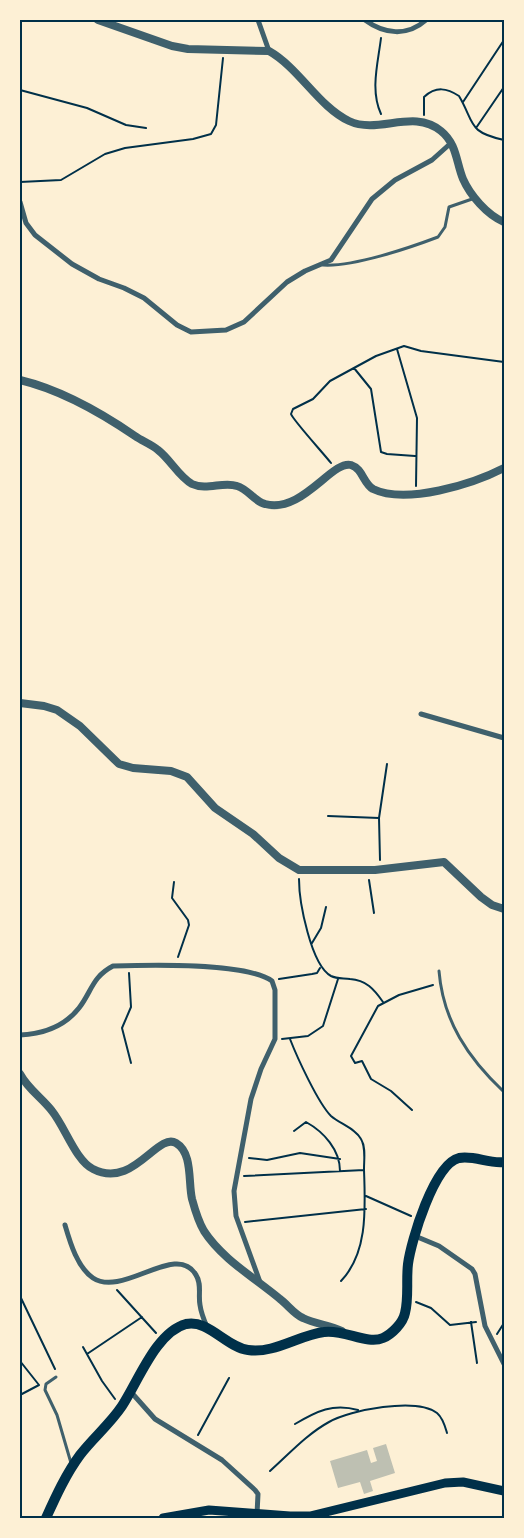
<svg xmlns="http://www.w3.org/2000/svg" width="524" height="1538" viewBox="0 0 524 1538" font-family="'Archivo Narrow',sans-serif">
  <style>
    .building { fill: #bec0b2 }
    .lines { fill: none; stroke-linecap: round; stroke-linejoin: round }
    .path { stroke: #003049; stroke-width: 2 }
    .service { stroke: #3f606c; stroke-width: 3 }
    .minor { stroke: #3f606c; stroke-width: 5 }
    .tertiary { stroke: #3f606c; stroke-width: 8 }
    .secondary { stroke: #003049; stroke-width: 9 }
    .primary { stroke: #003049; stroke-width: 10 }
    .neatline { fill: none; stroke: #003049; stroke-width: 2 }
  </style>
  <rect width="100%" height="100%" fill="#fdf0d5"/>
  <path class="building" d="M 386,1444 L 395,1473 L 370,1481 L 373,1491 L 364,1494 L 360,1482 L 338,1488 L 330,1461 L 367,1450 L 371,1463 L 377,1461 L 373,1448 Z"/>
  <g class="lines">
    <path class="path" d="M 381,38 C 378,63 370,90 381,114
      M 20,90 L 87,108 L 126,125 L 146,128
      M 463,102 L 504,40
      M 424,115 L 424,97 C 436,86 447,88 459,96 C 475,123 467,132 504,140
      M 476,128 L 504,87
      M 20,182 L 61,180 L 105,154 L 125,148 L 193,139 L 211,134 L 216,125 L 223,58
      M 397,349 L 417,418 L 416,486
      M 354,368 L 371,389 L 381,452 L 387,454 L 415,456
      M 331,463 C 324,454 293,420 291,414 L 293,409 L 313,399 L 330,381 L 376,356 L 404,346 L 421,351 L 504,362
      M 328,816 L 379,818
      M 380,860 L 379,818 L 387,764
      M 299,879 C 299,902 311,965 331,976 C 337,979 343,978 350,979 C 366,980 374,989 383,1002
      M 369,880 L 374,913
      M 174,882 L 172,898 L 188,920 L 189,925 L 178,957
      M 312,943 L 321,928 L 326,907
      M 129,973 L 131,1007 L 122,1028 L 131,1063
      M 279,979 L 312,974 L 317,973 L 320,968
      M 282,1039 L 308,1036 L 323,1026 L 338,979
      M 290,1039 C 297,1057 318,1103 331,1116 C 340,1124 355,1128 361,1139 C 366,1147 364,1159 364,1169 C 365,1205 369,1252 341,1281
      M 412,1110 L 391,1091 L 371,1079 L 362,1061 L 355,1063 L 351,1056 L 378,1006 L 399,995 L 433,985
      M 294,1131 L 306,1122 C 324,1132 340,1150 340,1171
      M 249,1158 L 267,1160 L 300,1153 L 340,1159
      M 244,1176 L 364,1170
      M 366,1196 L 411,1216
      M 245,1222 L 366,1209
      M 117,1290 L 156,1333
      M 20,1296 L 55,1369
      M 416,1302 L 431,1308 L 450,1325 L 476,1322
      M 471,1322 L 477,1363
      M 497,1334 L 504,1323
      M 83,1347 L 102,1381 L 115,1399
      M 87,1354 L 142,1317
      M 20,1361 L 39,1385
      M 20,1395 L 39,1385
      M 295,1424 C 317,1411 333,1403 358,1410
      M 198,1435 L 229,1378
      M 270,1471 C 289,1454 307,1434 329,1422 C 350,1410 416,1397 437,1413 C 443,1418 445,1426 447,1433"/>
    <path class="service" d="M 323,265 C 353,267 409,248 438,237 L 445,227 L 449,207 L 475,198
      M 439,971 C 443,1021 468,1058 504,1092
      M 504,1034 L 504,1033
      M 56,1377 L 46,1384 L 45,1390 L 57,1415 L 71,1463"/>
    <path class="minor" d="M 258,20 L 269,51
      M 365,20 C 384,34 407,37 426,20
      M 20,202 L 26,223 L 35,235 L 72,264 L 99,279 L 124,288 L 144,298 L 177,325 L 191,332 L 226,330 L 244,322 L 287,282 L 305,271 L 331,260 L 372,199 L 395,180 L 432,160 L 451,143
      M 421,714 L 504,738
      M 20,1035 C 43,1034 64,1027 79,1008 C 92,991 92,977 113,966 C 147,965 245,962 272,981 L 275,990 L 275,1039 L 261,1069 L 251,1099 L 234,1191 L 236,1216 L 260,1282
      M 65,1225 C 70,1242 77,1267 93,1278 C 123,1298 177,1241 196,1275 C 202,1284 198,1295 200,1305 C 201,1313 204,1320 207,1327
      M 415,1236 L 439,1246 L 472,1269 L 475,1274 L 485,1326 L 504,1364
      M 131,1392 L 155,1419 L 222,1460 L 255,1490 L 258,1494 L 257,1514"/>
    <path class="tertiary" d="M 98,20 L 172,46 L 188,49 L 269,51 C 299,68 319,107 349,121 C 379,135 413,108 441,131 C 457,144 456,162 463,179 C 470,195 487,215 504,222
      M 20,380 C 62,390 100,412 135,436 C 142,441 151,444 158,450 C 170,459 179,477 192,484 C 207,491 223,481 237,486 C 248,489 255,502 265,504 C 302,514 332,460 351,465 C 363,469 363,483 373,489 C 406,505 473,484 504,468
      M 20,703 L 44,706 L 57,710 L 80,726 L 119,764 L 133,768 L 171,771 L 187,777 L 215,808 L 253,834 L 279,858 L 299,870 L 375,870 L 444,862 L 481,897 L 492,905 L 504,909
      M 20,1074 C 28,1089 42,1098 52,1111 C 65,1127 76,1161 93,1169 C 133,1190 157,1132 176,1143 C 193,1153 188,1182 192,1199 C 195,1210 198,1221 204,1231 C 222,1259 255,1278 280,1299 C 288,1305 294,1314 303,1318 C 315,1324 330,1325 342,1331"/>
    <path class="secondary" d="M 163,1518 L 209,1510 L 290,1516 L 310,1516 L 445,1483 L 463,1482 L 504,1491"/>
    <path class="primary" d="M 46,1518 C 56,1496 66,1474 80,1455 C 93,1438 110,1424 122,1406 C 138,1382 156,1332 186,1324 C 208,1319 226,1347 248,1350 C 274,1354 299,1335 324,1332 C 344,1329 367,1345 383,1338 C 392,1334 403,1323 405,1313 C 409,1298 406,1280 408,1264 C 411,1241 434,1164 459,1158 C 474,1155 489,1164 504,1162"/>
  </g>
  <rect width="524" height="1538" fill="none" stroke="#fdf0d5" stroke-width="42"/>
  <rect x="21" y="21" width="482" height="1496" class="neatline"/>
</svg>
